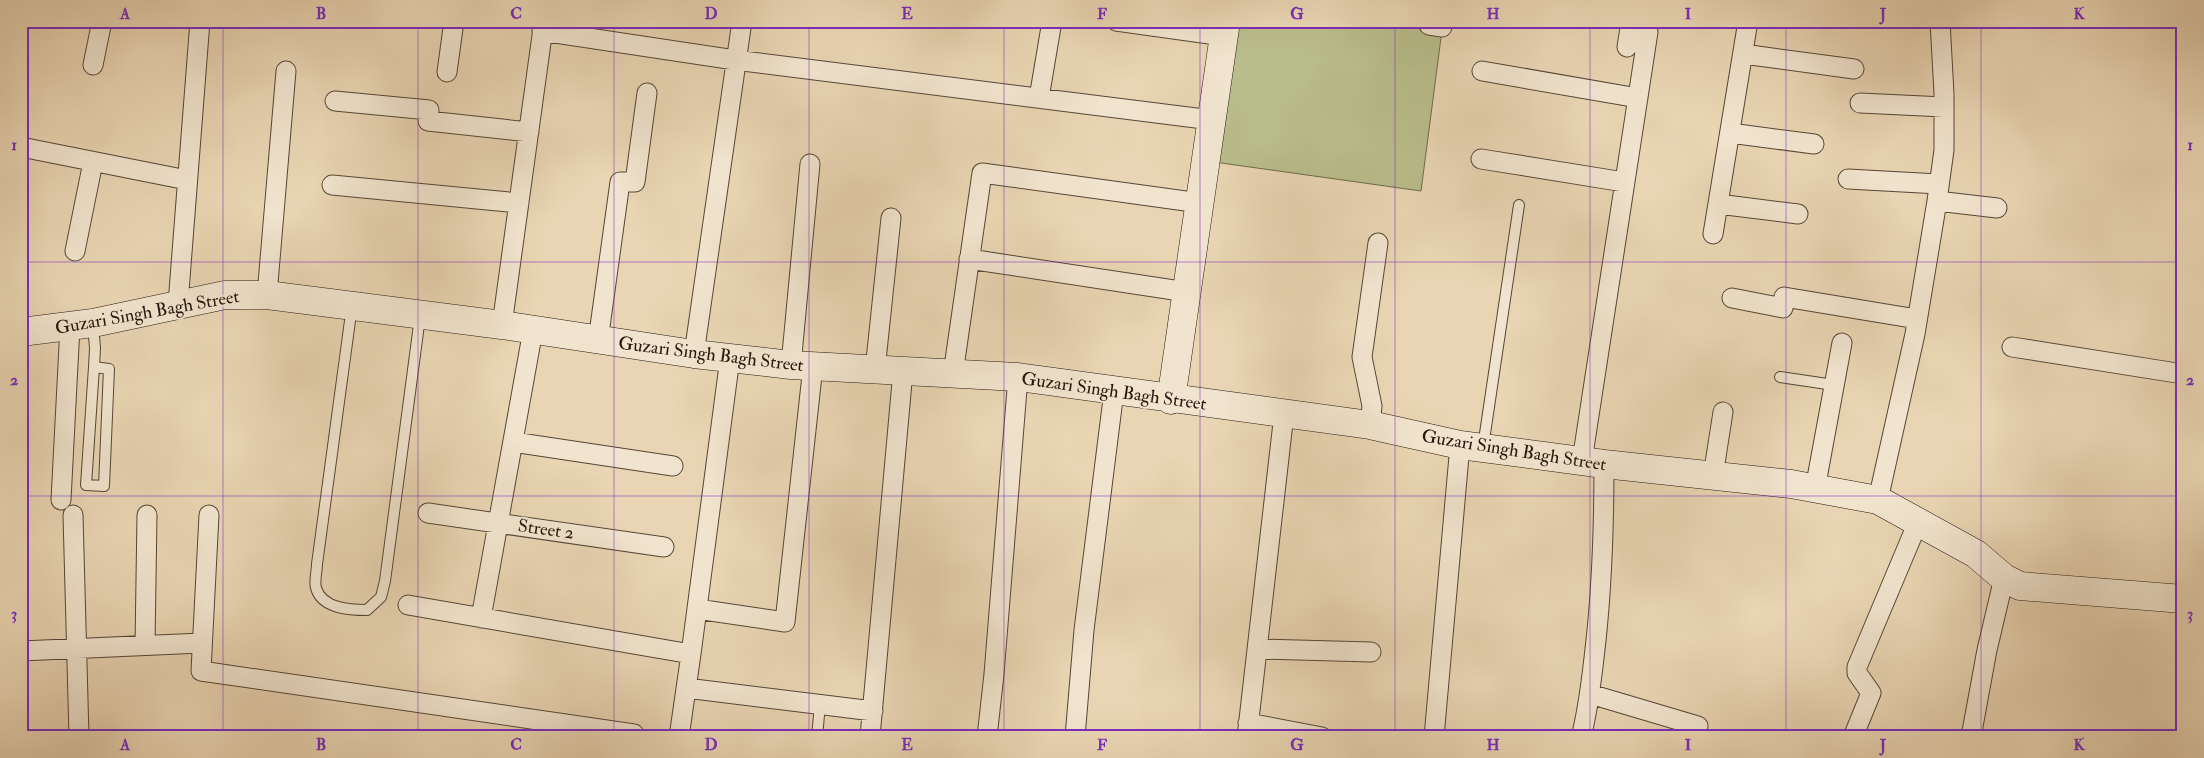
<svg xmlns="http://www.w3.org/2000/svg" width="2204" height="758" viewBox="0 0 2204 758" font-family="'IM FELL Double Pica',serif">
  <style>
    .green { fill: #b9bd8b; stroke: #6f6a4c }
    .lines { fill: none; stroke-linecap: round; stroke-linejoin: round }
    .lane-casing { stroke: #564636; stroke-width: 12 }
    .street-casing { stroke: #564636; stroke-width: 21 }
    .secondary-casing { stroke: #25170d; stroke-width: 29 }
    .lane { stroke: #f1e4ce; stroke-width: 10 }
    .street { stroke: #f1e4ce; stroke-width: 19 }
    .secondary { stroke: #f1e4ce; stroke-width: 28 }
    .grid { fill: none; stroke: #7b2cbf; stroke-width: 1; stroke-opacity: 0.55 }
    .labels { text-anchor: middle; stroke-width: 4; stroke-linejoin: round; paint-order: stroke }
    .street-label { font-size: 18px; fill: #25170d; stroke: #f1e4ce }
    .neatline { fill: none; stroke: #7b2cbf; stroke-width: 2 }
    .grid-label { font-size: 16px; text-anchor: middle; font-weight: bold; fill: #7b2cbf }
  </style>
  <rect width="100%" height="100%" fill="#e9d5b3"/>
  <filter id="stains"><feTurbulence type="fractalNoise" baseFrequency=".004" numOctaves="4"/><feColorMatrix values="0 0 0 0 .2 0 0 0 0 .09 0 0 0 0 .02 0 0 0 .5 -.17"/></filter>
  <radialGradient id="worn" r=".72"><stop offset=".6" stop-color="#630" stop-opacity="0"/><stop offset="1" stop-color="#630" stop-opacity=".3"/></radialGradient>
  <path class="green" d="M 1226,21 L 1376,21 L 1442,30 L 1421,191 L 1207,161 Z"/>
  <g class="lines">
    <g class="lane-casing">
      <path id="lane" d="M 352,306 L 317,564 C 317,571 314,581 316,588 C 322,609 351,610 367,610 L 381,597 L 385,581 L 420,317
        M 93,324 L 95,348 L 94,367 L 86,485 L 104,486 L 109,369 L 94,367
        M 1780,377 L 1834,385
        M 1483,447 L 1519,205
        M 817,737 L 820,704"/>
    </g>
    <g class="street-casing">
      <path id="street" d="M 1116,21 L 1224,36
        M 1429,21 L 1429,25 L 1442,27
        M 542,31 L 735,60 L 1212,120
        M 1627,47 L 1631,21
        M 1743,54 L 1854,69
        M 93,65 L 102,21
        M 1482,71 L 1638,98
        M 447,72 L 454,21
        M 1039,98 L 1052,21
        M 335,101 L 429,110 L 428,121 L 529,132
        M 1860,103 L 1944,107
        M 1730,133 L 1814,144
        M 21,147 L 187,180
        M 1481,159 L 1624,182
        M 1848,179 L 1939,184
        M 332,185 L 519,203
        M 1937,201 L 1944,150 L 1944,94 L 1940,21
        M 1718,204 L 1798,214
        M 1713,234 L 1748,21
        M 75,251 L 93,162
        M 969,259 L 1187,292
        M 267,295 L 286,71
        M 1732,298 L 1783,308 L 1784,297 L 1917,319
        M 178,304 L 200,21
        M 502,325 L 544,21
        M 598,341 L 620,182 L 635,182 L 647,93
        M 2012,347 L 2183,374
        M 694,354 L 742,21
        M 791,365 L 810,164
        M 875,370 L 891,218
        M 953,374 L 982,173 L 1200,203
        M 1370,425 L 1372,406 L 1362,357 L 1378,243
        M 513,442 L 673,466
        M 1582,461 L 1648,32
        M 1713,476 L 1723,412
        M 1815,489 L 1842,343
        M 61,500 L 70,326
        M 1878,500 L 1915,334 L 1937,201 L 1997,208
        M 428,513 L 664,547
        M 73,515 L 79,737
        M 209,515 L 201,671 L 634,734
        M 408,605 L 691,654 L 679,737
        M 697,609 L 785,622 L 813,366
        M 481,618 L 533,330
        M 145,645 L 147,515
        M 1257,649 L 1371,652
        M 21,651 L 202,643
        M 691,654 L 730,358
        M 686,688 L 873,711
        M 1590,694 L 1698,726
        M 1248,723 L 1322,737
        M 870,737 L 903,371
        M 987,737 L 994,674 L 1018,377
        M 1075,737 L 1084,630 L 1114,391
        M 1247,737 L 1284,414
        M 1434,737 L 1460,445
        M 1581,737 C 1588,711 1591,684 1594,658 C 1602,593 1604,529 1604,464
        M 1853,737 L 1871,693 L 1857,673 L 1857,667 L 1918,522
        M 1971,737 L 1987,650 L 2004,578"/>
    </g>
    <g class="secondary-casing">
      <path id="secondary" d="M 21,332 L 93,323 L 225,295 L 267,295 L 502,325 L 694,354 L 791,365 L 1018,377 L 1370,425 L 1460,445 L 1604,464 L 1791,484 L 1878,500 L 1976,554 L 2004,578 L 2020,586 L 2183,599
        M 1171,400 L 1226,21"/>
    </g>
    <use href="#lane" class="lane"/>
    <use href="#street" class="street"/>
    <use href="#secondary" class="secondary"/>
  </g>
  <path class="grid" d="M 223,21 L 223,737M 418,21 L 418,737M 614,21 L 614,737M 809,21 L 809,737M 1004,21 L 1004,737M 1200,21 L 1200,737M 1395,21 L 1395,737M 1590,21 L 1590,737M 1786,21 L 1786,737M 1981,21 L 1981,737M 21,262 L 2183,262M 21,496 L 2183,496"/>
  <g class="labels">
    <g class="street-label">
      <text transform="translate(147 312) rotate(-10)" y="6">Guzari Singh Bagh Street</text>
      <text transform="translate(711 354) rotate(7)" y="6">Guzari Singh Bagh Street</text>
      <text transform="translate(1114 391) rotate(8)" y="6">Guzari Singh Bagh Street</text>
      <text transform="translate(1514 450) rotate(9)" y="6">Guzari Singh Bagh Street</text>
      <text transform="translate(546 529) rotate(8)" y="6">Street 2</text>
    </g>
  </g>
  <rect width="2204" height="758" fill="none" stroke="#e9d5b3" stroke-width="55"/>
  <rect x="28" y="28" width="2148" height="702" class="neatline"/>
  <g class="grid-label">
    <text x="125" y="19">A</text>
    <text x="321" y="19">B</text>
    <text x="516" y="19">C</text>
    <text x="711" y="19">D</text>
    <text x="907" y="19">E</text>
    <text x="1102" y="19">F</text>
    <text x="1297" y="19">G</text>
    <text x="1493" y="19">H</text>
    <text x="1688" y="19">I</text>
    <text x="1883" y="19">J</text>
    <text x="2079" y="19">K</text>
    <text x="14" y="150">1</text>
    <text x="2190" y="150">1</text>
    <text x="14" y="385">2</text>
    <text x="2190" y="385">2</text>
    <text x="14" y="619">3</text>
    <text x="2190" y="619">3</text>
    <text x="125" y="750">A</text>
    <text x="321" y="750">B</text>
    <text x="516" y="750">C</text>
    <text x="711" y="750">D</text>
    <text x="907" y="750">E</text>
    <text x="1102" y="750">F</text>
    <text x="1297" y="750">G</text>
    <text x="1493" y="750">H</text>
    <text x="1688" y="750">I</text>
    <text x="1883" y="750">J</text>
    <text x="2079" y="750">K</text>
  </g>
  <rect width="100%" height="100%" filter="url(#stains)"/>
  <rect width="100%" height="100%" fill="url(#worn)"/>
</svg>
